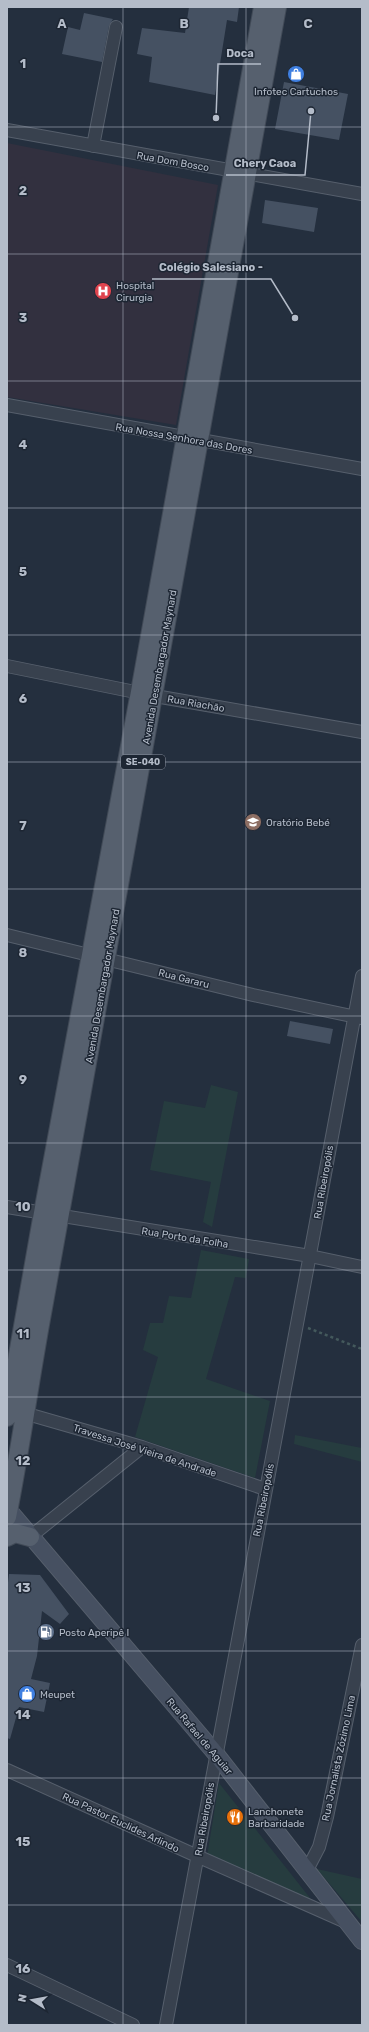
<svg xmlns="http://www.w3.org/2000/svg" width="369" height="2032" viewBox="0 0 369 2032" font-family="Rubik,sans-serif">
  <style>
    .medical { fill: #32303f }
    .green { fill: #263c3f }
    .building { fill: #455162 }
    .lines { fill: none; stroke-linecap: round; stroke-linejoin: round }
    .street-casing { stroke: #565f6c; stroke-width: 14 }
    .secondary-casing { stroke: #565f6c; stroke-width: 18 }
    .primary-casing { stroke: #414a57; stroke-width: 20 }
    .path { stroke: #44595c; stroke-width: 2.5; stroke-dasharray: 3 3; stroke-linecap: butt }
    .street { stroke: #38414e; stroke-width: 12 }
    .secondary { stroke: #465061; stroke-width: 16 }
    .primary { stroke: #56606e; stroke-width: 18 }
    .grid { fill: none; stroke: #b4bcc9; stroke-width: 1; stroke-opacity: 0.55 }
    .labels { text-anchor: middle; stroke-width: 3; stroke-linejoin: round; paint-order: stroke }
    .shield { fill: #1d2633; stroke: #878f9c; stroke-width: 1 }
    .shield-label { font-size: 9px; font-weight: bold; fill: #b4bcc9 }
    .poi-label { font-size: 10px; fill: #b4bcc9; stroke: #1d2633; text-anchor: start }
    .street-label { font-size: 10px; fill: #b4bcc9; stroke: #1d2633 }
    .grid-label { font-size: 13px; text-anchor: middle; font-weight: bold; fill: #b4bcc9; stroke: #1d2633; stroke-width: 3; stroke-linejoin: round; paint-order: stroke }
    .leader { fill: none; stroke: #b4bcc9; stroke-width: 1.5 }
    .callout-dot { fill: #b4bcc9; stroke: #1d2633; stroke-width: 1.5 }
    .callout-label { font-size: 11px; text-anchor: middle; font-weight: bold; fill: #b4bcc9; stroke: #1d2633; stroke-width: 3; stroke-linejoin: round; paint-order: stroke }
  </style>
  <rect width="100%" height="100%" fill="#242f3e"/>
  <path class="medical" d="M 7,143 L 218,185 L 176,425 L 7,397 Z"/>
  <path class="green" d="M 211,1085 L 238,1092 L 212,1227 L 203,1222 L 211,1182 L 150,1170 L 164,1101 L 205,1108 Z
    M 201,1250 L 249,1259 L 246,1278 L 235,1277 L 206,1379 L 270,1401 L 255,1478 L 135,1437 L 158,1357 L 143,1350 L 150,1323 L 163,1323 L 169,1296 L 191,1298 Z
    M 295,1435 L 362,1448 L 362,1462 L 294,1444 Z
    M 219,1783 L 314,1903 L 207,1856 Z
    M 317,1869 L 362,1879 L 362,1922 Z"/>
  <path class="building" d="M 189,7 L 239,7 L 237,22 L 227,20 L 215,95 L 149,82 L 152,57 L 137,54 L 142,28 L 185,33 Z
    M 84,13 L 113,19 L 109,26 L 102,62 L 62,54 L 68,27 L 80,30 Z
    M 284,82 L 348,94 L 339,140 L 275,129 Z
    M 265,200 L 318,208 L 314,232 L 262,223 Z
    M 290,1021 L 333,1029 L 330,1044 L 287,1036 Z
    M 9,1574 L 40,1575 L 69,1614 L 60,1624 L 42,1611 L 37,1656 L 31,1679 L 50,1683 L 44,1712 L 19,1707 L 10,1739 L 7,1738 L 7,1591 Z"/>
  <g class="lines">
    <g class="street-casing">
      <path id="street" d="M 7,130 L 362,194
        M 93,146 L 116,27
        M 7,405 L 362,469
        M 7,666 L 155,696 L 362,732
        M 7,935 L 253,995 L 361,1018
        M 7,1207 L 310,1256 L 362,1267
        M 24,1413 L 142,1447 L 265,1489
        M 30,1537 L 142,1447
        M 7,1770 L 197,1856 L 346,1922
        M 307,1870 L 319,1847 L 327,1817 L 362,1645
        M 7,1965 L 133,2025
        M 166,2025 L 362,976"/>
    </g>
    <g class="secondary-casing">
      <path id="secondary" d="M 7,1508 L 216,1754 L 362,1941"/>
    </g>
    <g class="primary-casing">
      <path id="primary" d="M 7,1417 L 43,1213 L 140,692 L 263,7
        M 7,1517 C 20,1451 29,1385 41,1319 C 123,882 197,444 277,7
        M 7,1537 L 15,1533 L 30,1537"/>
    </g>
    <path class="path" d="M 308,1328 L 362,1349"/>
    <use href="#street" class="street"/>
    <use href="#secondary" class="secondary"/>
    <use href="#primary" class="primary"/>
  </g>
  <path class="grid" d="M 123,7 L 123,2025M 246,7 L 246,2025M 7,127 L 362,127M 7,254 L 362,254M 7,381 L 362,381M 7,508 L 362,508M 7,635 L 362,635M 7,762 L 362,762M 7,889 L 362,889M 7,1016 L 362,1016M 7,1143 L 362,1143M 7,1270 L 362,1270M 7,1397 L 362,1397M 7,1524 L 362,1524M 7,1651 L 362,1651M 7,1778 L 362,1778M 7,1905 L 362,1905"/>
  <defs>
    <g id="shop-disc" transform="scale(0.9)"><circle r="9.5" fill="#3f7fe0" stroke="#1d2633"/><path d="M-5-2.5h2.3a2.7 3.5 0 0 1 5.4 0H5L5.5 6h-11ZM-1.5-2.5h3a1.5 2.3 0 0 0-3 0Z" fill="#fff"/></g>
    <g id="hospital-disc" transform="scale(0.9)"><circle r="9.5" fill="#e0444e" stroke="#1d2633"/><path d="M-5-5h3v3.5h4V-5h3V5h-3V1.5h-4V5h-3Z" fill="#fff"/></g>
    <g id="school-disc" transform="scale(0.9)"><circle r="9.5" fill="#8d6e63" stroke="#1d2633"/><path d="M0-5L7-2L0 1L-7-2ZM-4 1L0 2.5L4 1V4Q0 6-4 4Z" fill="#fff"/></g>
    <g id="fuel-disc" transform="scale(0.9)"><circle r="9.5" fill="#5c6f8a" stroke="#1d2633"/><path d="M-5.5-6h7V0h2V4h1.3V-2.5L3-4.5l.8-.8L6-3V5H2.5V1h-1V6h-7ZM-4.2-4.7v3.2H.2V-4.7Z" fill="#fff"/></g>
    <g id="restaurant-disc" transform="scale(0.9)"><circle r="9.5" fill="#e8710a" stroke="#1d2633"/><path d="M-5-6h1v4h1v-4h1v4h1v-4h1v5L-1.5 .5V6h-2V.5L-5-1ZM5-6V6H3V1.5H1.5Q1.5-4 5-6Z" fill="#fff"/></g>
  </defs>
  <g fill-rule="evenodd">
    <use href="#shop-disc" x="296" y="74"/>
    <use href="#hospital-disc" x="103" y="291"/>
    <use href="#school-disc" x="253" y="822"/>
    <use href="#fuel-disc" x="46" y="1632"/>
    <use href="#shop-disc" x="27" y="1694"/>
    <use href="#restaurant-disc" x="235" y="1817"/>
  </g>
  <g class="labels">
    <rect class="shield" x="121" y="755" width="44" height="14" rx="3"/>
    <g class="shield-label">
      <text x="143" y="765">SE-040</text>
    </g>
    <g class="poi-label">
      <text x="296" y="95" text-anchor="middle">Infotec Cartuchos</text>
      <text x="116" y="289">Hospital<tspan x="116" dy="12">Cirurgia</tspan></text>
      <text x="266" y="826">Oratório Bebé</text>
      <text x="59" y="1636">Posto Aperipê I</text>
      <text x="40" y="1698">Meupet</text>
      <text x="248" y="1815">Lanchonete<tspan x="248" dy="12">Barbaridade</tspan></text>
    </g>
    <g class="street-label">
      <text transform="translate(173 161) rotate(10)" y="4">Rua Dom Bosco</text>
      <text transform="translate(184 438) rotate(10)" y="4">Rua Nossa Senhora das Dores</text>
      <text transform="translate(159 667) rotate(-80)" y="4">Avenida Desembargador Maynard</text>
      <text transform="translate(196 703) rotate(10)" y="4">Rua Riachão</text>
      <text transform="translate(184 978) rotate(14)" y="4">Rua Gararu</text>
      <text transform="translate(102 986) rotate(-80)" y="4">Avenida Desembargador Maynard</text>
      <text transform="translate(323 1182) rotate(-80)" y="4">Rua Ribeiropólis</text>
      <text transform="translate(185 1237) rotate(9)" y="4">Rua Porto da Folha</text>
      <text transform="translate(145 1450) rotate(18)" y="4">Travessa José Vieira de Andrade</text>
      <text transform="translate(263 1500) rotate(-79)" y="4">Rua Ribeiropólis</text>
      <text transform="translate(200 1736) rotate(50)" y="4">Rua Rafael de Aguiar</text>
      <text transform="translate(338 1758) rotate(-78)" y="4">Rua Jornalista Zózimo Lima</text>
      <text transform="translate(204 1819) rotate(-80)" y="4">Rua Ribeiropólis</text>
      <text transform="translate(121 1822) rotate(25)" y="4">Rua Pastor Euclides Arlindo</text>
    </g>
  </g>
  <g class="grid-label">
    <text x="62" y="28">A</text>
    <text x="184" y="28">B</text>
    <text x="308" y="28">C</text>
    <text x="23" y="68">1</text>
    <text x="23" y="195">2</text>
    <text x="23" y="322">3</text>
    <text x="23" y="449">4</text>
    <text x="23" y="576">5</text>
    <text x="23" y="703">6</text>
    <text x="23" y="830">7</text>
    <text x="23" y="957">8</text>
    <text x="23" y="1084">9</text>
    <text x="23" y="1211">10</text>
    <text x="23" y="1338">11</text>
    <text x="23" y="1465">12</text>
    <text x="23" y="1592">13</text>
    <text x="23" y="1719">14</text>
    <text x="23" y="1846">15</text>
    <text x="23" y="1973">16</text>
  </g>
  <path class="leader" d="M216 118L218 64H261M311 111L305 175H226M295 318L271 279H152"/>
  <g class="callout-dot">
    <circle cx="216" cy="118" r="4"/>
    <circle cx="311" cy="111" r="4"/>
    <circle cx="295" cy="318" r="4"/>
  </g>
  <g class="callout-label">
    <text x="240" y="57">Doca</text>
    <text x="265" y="167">Chery Caoa</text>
    <text x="211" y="271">Colégio Salesiano -</text>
  </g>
  <rect width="369" height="2032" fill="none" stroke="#b4bcc9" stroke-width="16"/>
  <g transform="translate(32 2000) rotate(281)" stroke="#1d2633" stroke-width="3" paint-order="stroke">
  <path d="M0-3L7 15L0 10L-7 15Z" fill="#b4bcc9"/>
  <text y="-6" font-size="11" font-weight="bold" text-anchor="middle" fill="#b4bcc9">N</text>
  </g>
</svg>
